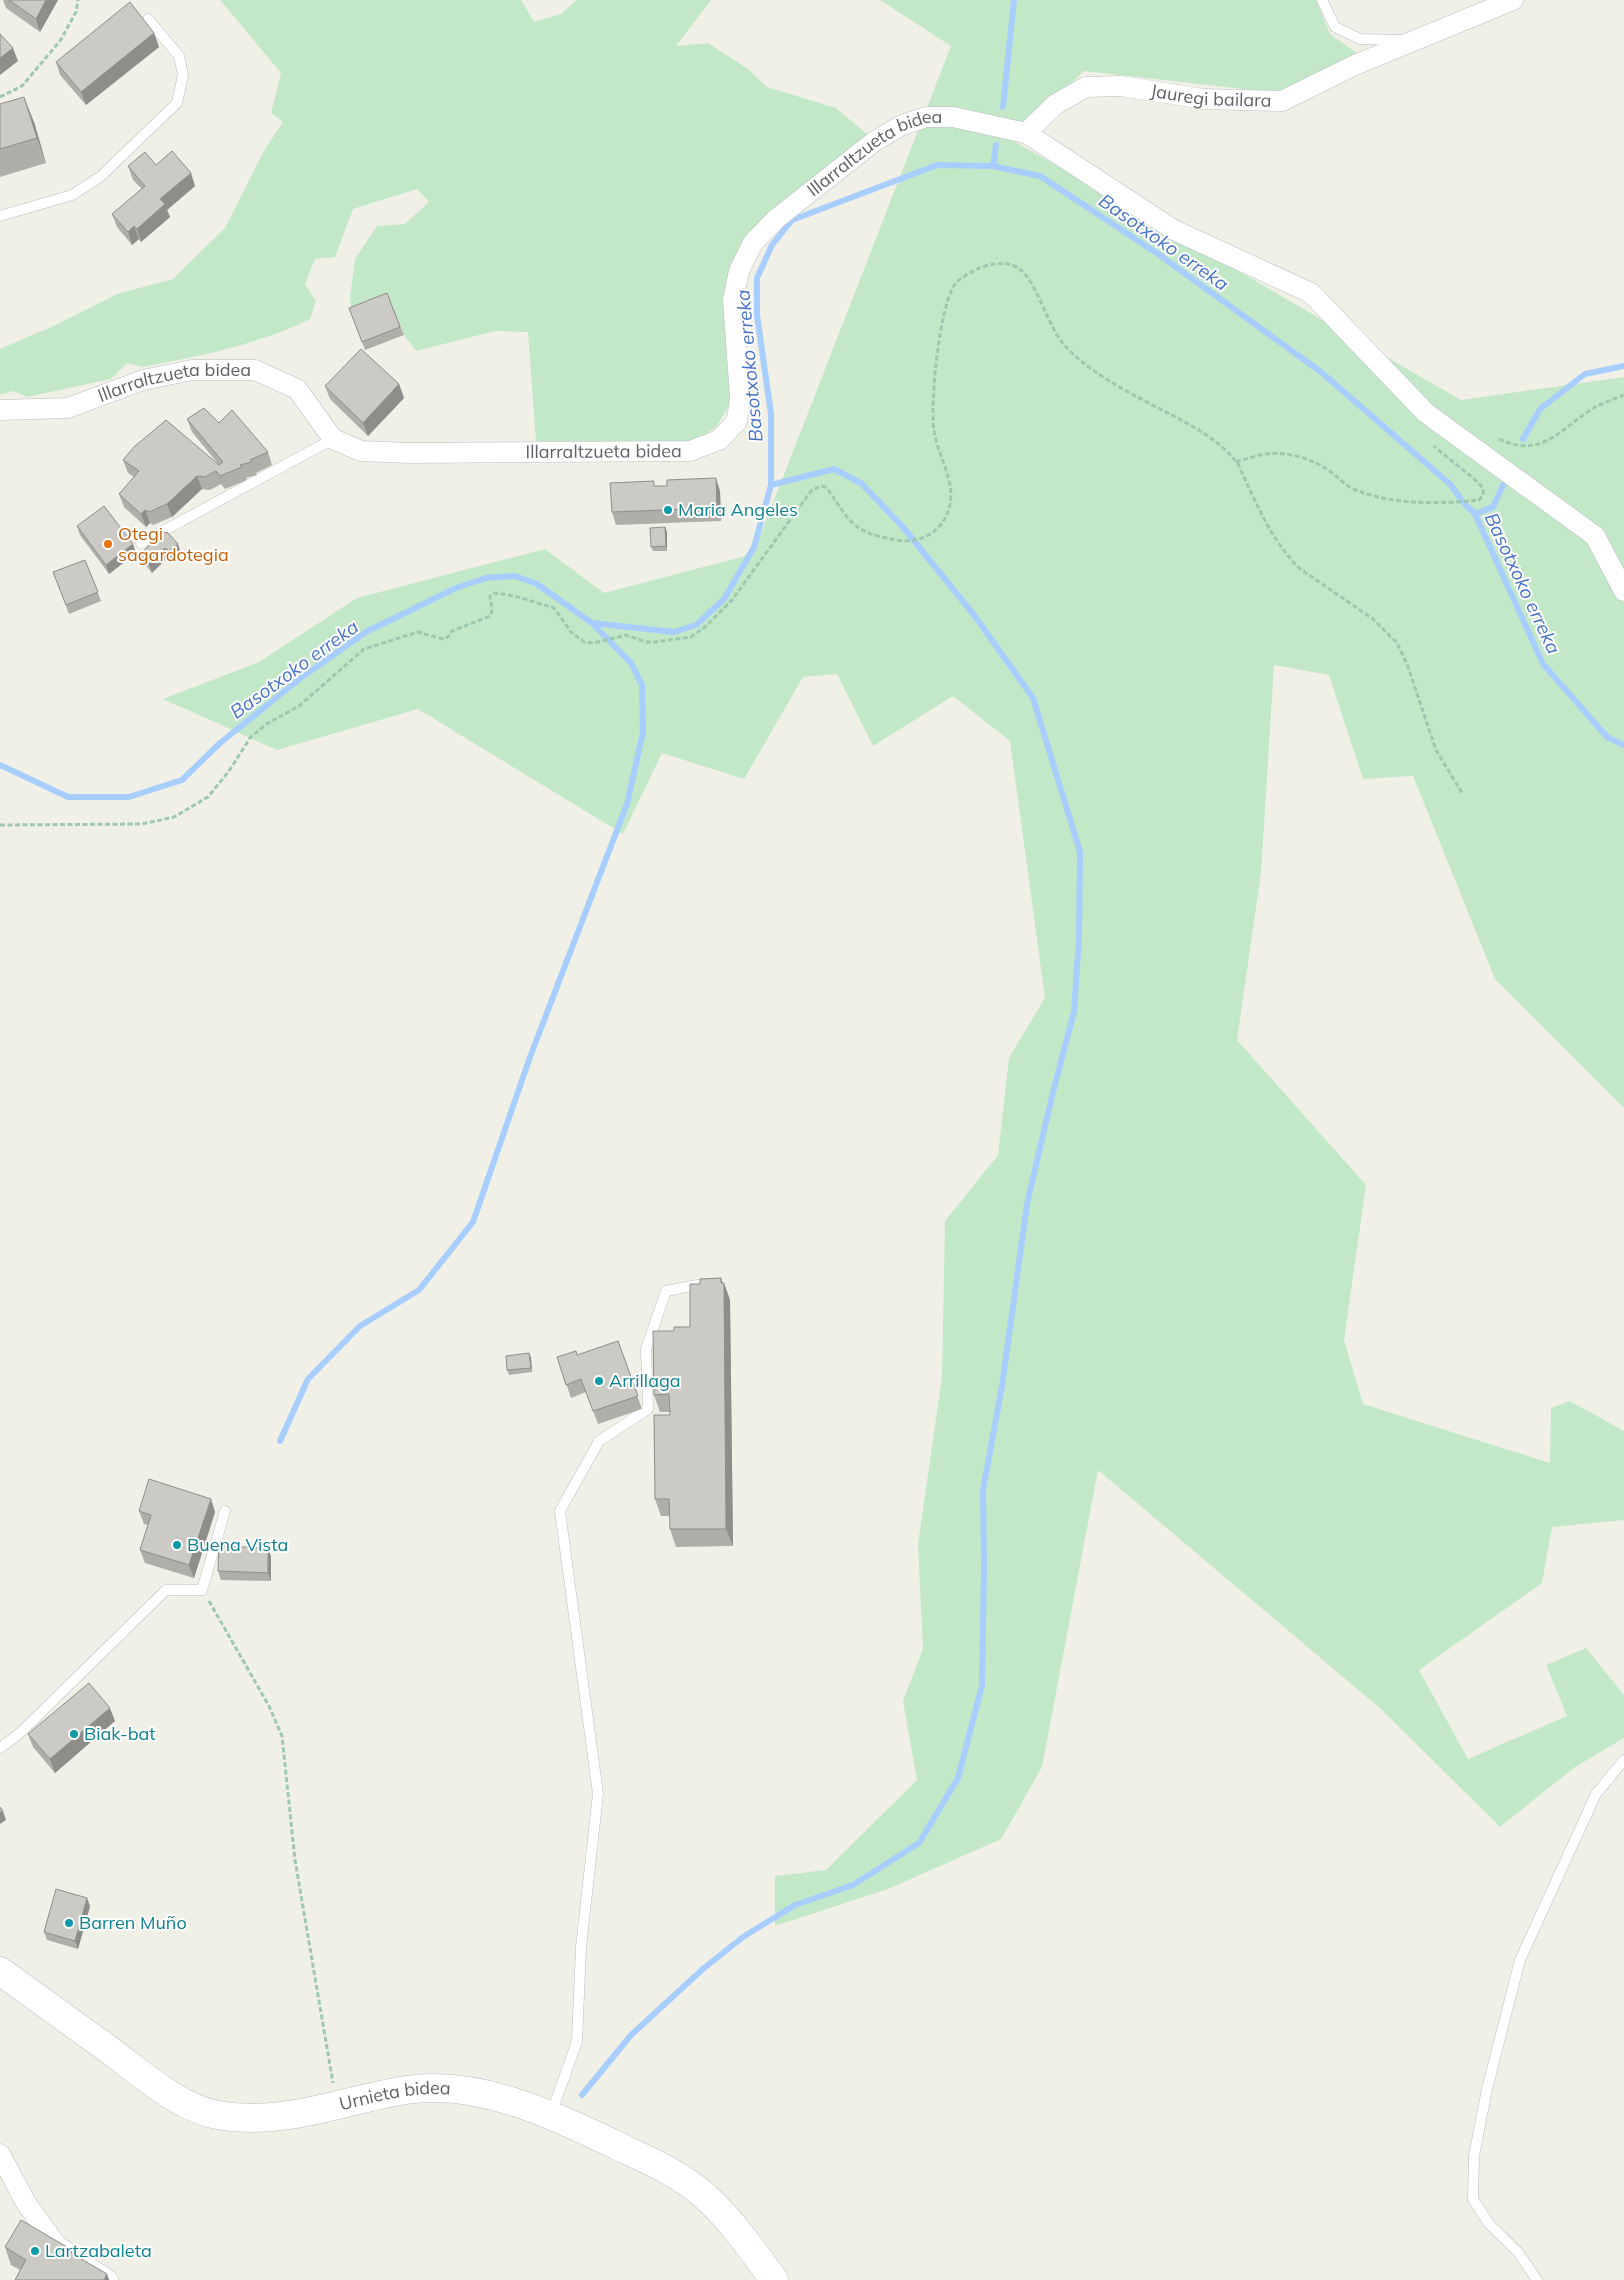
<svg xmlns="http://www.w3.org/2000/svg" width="1624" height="2280" viewBox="0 0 1624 2280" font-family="Mulish,sans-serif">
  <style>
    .green { fill: #c3e8c8 }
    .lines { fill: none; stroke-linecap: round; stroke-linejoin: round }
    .stream { stroke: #a8cdff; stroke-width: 6 }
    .lane-casing { stroke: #bbbdc2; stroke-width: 11 }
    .street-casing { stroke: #bbbdc2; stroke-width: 21 }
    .secondary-casing { stroke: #bcbec4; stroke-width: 29 }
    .path { stroke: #9cc9af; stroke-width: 3; stroke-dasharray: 5 2.5; stroke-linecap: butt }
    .lane { stroke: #fff; stroke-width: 10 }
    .street { stroke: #fff; stroke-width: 20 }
    .secondary { stroke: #fff; stroke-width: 28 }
    .wall { fill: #afaea9 }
    .shaded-wall { fill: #8f8d89 }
    .building { fill: #cccac4; stroke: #8f8d89 }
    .culture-dot { fill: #0f9aa8; stroke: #fff; stroke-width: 2 }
    .food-dot { fill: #e8710a; stroke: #fff; stroke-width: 2 }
    .labels { text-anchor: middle; stroke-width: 4; stroke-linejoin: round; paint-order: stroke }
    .street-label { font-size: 18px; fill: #5e6167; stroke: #fff }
    .culture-label { font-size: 18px; fill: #0d838f; stroke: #fff; text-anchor: start }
    .food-label { font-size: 18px; fill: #c56008; stroke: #fff; text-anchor: start }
    .water-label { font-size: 19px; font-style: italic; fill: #4773c7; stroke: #fff }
  </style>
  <rect width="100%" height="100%" fill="#f0f0e7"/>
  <path class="green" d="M 220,0 L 521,0 L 534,22 L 561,14 L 577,0 L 711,0 L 676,46 L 708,43 L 748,69 L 767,87 L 836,108 L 875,141 L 776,219 L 739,271 L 729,406 L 716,427 L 699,439 L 683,443 L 536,441 L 528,332 L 495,331 L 416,351 L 404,335 L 391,302 L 352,317 L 350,297 L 355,259 L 377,226 L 405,224 L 429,202 L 417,189 L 353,209 L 335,257 L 315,259 L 305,284 L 316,301 L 310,319 C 257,345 200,356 142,367 L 127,363 L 111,379 L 27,397 L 13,391 L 0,395 L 0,349 L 49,328 L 117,294 L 173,279 L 225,228 L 265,149 L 283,122 L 271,113 L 281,73 Z
    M 880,0 L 1316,0 L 1330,34 L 1358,54 L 1279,93 L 1084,71 L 1012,140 L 1461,400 L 1624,377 L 1624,1108 L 1495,979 L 1413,776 L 1363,779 L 1329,675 L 1274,665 L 1261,873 L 1237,1040 L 1366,1185 L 1344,1340 L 1363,1404 L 1550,1463 L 1551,1408 L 1570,1401 L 1624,1431 L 1624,1520 L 1552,1527 L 1542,1583 L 1419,1670 L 1468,1759 L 1567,1716 L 1546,1665 L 1586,1648 L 1624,1695 L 1624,1738 L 1575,1767 L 1500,1827 L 1382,1710 L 1098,1470 L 1042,1767 L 1001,1839 L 888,1889 L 775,1926 L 775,1876 L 826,1870 L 917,1780 L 903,1701 L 923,1649 L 918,1544 L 942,1377 L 945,1221 L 998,1155 L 1009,1058 L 1045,998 L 1010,741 L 953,696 L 873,746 L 837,674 L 803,677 L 744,779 L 662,753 L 623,834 L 418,709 L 277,750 L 163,699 L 259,662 L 357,598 L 545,549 L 604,593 L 753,554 L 951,46 Z"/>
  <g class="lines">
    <path class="stream" d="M 1003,107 L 1014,0
      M 993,166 L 996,145
      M 1523,439 L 1540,409 L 1585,374 L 1624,366
      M 1475,514 L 1493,507 L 1503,485
      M 0,765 L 68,797 L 129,797 L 182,780 L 220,743 L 302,677 L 366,632 L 456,588 L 486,578 L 515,576 L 537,584 L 592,623 L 674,632 L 696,625 L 724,599 L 754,547 L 771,485 L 771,414 L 757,315 L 757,278 L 772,245 L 792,220 L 937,165 L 993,166 L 1040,176 L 1158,254 L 1321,372 L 1451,485 L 1462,501 L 1475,514 L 1543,664 L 1607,737 L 1624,745
      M 280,1441 L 308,1379 L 360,1326 L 419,1290 L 473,1222 L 530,1057 L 627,804 L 643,732 L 642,685 L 631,663 L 592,623
      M 582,2095 L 631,2035 L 704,1968 L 743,1937 L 795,1905 L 853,1885 L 919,1843 L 958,1778 L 982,1685 L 984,1566 L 983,1490 L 1002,1386 L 1027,1204 L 1053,1092 L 1074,1012 L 1079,938 L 1080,852 L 1033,698 L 974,615 L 902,526 L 861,483 L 834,469 L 771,485"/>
    <g class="lane-casing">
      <path id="lane" d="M 1322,0 L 1335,27 L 1360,39 L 1401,40
        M 0,216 L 72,195 L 100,177 L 177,103 L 183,75 L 179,56 L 148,19
        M 141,543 L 333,439
        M 0,1748 L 20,1733 L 166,1590 L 202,1590 L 225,1511
        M 551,2115 L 577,2041 L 581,1947 L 598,1794 L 560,1511 L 599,1441 L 648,1409 L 646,1349 L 666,1291 L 703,1284
        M 1537,2280 L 1518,2252 L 1489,2224 L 1473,2199 L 1474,2156 L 1487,2089 L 1520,1960 L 1596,1794 L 1624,1760"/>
    </g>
    <g class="street-casing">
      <g id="street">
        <path id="s1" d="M 1026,133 L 1056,104 L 1086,87 L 1121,86 L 1203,99 L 1282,101 L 1355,65 L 1513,0"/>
        <path id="s2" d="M 0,410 L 68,408 L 143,380 L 192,370 L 255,370 L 297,389 L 333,439 L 361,451 L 409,453 L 690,451 L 719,440 L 737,421 L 740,397 L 733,300 L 739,271 L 753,243 L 776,219 L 875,141 L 902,125 L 926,117 L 953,117 L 1026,133 L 1174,230 L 1311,293 L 1426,413 L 1595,536 L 1624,591"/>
        <path d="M 0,2154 L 26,2203 L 56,2245 L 108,2280"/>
      </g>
    </g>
    <g class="secondary-casing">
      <g id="secondary">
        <path id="s3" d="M 0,1971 C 36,1997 72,2023 108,2049 C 139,2072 179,2108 218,2115 C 283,2127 343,2100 406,2090 C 481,2079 557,2117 622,2148 C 652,2162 682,2175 707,2198 C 733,2222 753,2251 774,2280"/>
      </g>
    </g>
    <path class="path" d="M 0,97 L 22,86 L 60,41 L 76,12 L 78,0
      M 1499,439 C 1542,459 1559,430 1592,409 C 1602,403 1614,399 1624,395
      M 1236,462 C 1246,459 1256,455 1266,454 C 1287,451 1314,459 1331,472 C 1340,479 1347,487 1358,491 C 1395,505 1441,504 1479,500 C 1482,497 1484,493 1483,489 C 1481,482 1443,455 1434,446
      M 0,825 L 142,824 L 174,817 L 208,797 L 229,771 L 250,738 L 265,725 L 299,706 L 364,649 L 418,632 L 443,639 L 448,637 L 452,631 L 490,616 L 492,611 L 490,596 L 495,593 L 515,596 L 554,608 L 571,632 L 584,642 L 594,643 L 626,635 L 646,642 L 655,642 L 691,637 L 705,627 L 732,600 L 806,498 L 812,490 L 822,486 L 827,488 C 851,523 853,533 897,540 C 930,546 956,519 950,486 C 947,467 937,450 934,431 C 930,402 939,307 955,284 C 961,277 970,273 977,269 C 989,264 1006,260 1018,268 C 1037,280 1047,326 1065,346 C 1090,373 1131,394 1164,411 C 1191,425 1219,439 1238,464 C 1255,500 1270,539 1299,568 L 1373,619 L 1397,643 L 1407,664 L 1436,750 L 1462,793
      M 209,1601 L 269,1706 L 282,1736 L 295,1860 L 333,2083"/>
    <use href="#lane" class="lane"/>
    <use href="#street" class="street"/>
    <use href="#secondary" class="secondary"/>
  </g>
  <path class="wall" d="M 3,0 L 58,0 L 40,32 L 6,8 Z
    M 154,33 L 159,47 L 86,105 L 60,75 L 56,62 Z
    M 0,104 L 34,122 L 46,163 L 0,177 Z
    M 156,165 L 195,186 L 167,210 L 170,217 L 141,242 L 139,239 L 132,245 L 117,227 L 112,214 L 142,189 L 133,180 L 128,166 Z
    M 387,293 L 404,335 L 365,350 L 349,308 Z
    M 399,384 L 404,398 L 368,436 L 330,399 L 325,386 Z
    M 187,419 L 219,423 L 268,452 L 272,465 L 256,473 L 257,475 L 246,478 L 247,480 L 225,489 L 221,484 L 210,490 L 202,489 L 172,517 L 153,525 L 150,523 L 146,527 L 124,507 L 119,494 L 134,477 L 128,473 L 123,460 L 219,465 L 192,432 Z
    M 656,486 L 720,491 L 721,521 L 616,525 L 612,512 Z
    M 77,526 L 136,553 L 109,574 L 80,535 Z
    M 665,527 L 667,532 L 667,551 L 653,551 L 651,547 Z
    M 163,532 L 181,553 L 172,560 L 168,557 L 152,573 L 144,563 L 140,554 Z
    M 85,560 L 101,601 L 69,614 L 53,572 Z
    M 723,1283 L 724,1283 L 730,1300 L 733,1546 L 676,1547 L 670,1529 L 670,1516 L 661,1516 L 655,1499 L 670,1412 L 660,1412 L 654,1395 L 674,1331 L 690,1327 Z
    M 618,1341 L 642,1409 L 598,1424 L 586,1392 L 571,1398 L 557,1357 L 577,1355 Z
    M 529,1353 L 531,1358 L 532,1372 L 509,1375 L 507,1370 Z
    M 139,1511 L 215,1512 L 194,1578 L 145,1563 L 140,1550 L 148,1525 L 144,1524 Z
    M 271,1556 L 271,1581 L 221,1580 L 218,1571 Z
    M 115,1721 L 55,1773 L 33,1747 L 28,1734 Z
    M 90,1906 L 78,1949 L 47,1940 L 44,1932 Z
    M 5,2247 L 74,2255 L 107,2274 L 109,2280 L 15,2280 L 20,2270 L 11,2265 Z"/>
  <path class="shaded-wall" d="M 46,0 L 58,0 L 40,32 L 36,19 Z
    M 154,33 L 159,47 L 86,105 L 81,92 Z
    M 13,48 L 18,61 L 0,75 L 0,58 Z
    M 24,97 L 34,122 L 46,163 L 37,138 Z
    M 191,173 L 195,186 L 167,210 L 170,217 L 141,242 L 137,229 L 160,199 Z
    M 134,226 L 139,239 L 132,245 L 128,232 Z
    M 399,384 L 404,398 L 368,436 L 363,423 Z
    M 197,476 L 202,489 L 172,517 L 167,504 Z
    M 716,478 L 720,491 L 721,521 L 717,508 Z
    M 145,510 L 150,523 L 146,527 L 141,514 Z
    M 665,527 L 667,532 L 667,551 L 666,546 Z
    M 133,544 L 136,553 L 109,574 L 106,565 Z
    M 178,544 L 181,553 L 172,560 L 169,551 Z
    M 165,548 L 168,557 L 152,573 L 149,564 Z
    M 721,1278 L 724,1287 L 724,1283 L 730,1300 L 733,1546 L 726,1529 Z
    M 529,1353 L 531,1358 L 532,1372 L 531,1368 Z
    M 211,1499 L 215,1512 L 194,1578 L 189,1565 Z
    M 268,1548 L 271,1556 L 271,1581 L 268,1573 Z
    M 110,1708 L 115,1721 L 55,1773 L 50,1759 Z
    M 3,1811 L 6,1820 L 0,1824 L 0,1813 Z
    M 87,1898 L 90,1906 L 78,1949 L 75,1941 Z
    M 107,2274 L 109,2280 L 104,2280 Z"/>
  <path class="building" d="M 9,0 L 46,0 L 36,19 Z
    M 130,2 L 154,33 L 81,92 L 56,62 Z
    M 0,34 L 13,48 L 0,58 Z
    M 24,97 L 37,138 L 0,149 L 0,104 Z
    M 172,151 L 191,173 L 160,199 L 165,204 L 137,229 L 134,226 L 128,232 L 112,214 L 145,186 L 128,166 L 145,152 L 156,165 Z
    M 387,293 L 400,327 L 362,342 L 349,308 Z
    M 361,349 L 399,384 L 363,423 L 325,386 Z
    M 204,408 L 219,423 L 232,410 L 268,452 L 250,460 L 252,462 L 240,465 L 242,467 L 220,476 L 216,471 L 205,477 L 197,476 L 167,504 L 149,512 L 145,510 L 141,514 L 119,494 L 139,471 L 123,460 L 134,447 L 166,420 L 219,465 L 223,462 L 187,419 Z
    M 716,478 L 717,508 L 612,512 L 610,483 L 654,481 L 654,486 L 667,486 L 667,480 Z
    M 104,506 L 133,544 L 106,565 L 77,526 Z
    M 665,527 L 666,546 L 651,547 L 650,528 Z
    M 163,532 L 168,533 L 178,544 L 169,551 L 165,548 L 149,564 L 140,554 Z
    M 85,560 L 98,592 L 66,605 L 53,572 Z
    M 721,1278 L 721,1283 L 724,1283 L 726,1529 L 670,1529 L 669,1499 L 655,1499 L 654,1415 L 670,1415 L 669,1394 L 654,1395 L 653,1331 L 674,1331 L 674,1327 L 690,1327 L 690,1284 L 700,1284 L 700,1279 Z
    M 618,1341 L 638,1396 L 593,1411 L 581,1379 L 566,1385 L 557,1357 L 576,1351 L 577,1355 Z
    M 529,1353 L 531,1368 L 507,1370 L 506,1356 Z
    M 149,1479 L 211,1499 L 189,1565 L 140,1550 L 151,1515 L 139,1511 Z
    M 219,1546 L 268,1548 L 268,1573 L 218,1571 Z
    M 89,1683 L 110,1708 L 50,1759 L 28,1734 Z
    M 0,1807 L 3,1811 L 0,1813 Z
    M 56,1889 L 87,1898 L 75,1941 L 44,1932 Z
    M 21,2220 L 72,2250 L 71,2253 L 107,2274 L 104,2280 L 15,2280 L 26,2260 L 5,2247 Z"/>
  <g class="culture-dot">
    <circle cx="668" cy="510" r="5"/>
    <circle cx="599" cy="1381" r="5"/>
    <circle cx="177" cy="1545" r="5"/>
    <circle cx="74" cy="1734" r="5"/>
    <circle cx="69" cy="1923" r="5"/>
    <circle cx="35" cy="2251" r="5"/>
  </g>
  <circle class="food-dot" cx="108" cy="544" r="5"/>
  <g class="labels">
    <g class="street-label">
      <text dy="6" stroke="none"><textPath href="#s1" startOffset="202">Jauregi bailara</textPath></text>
      <text dy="6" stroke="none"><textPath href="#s2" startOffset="1122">Illarraltzueta bidea</textPath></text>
      <text dy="6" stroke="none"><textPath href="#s2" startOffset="179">Illarraltzueta bidea</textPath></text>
      <text dy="6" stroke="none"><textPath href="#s2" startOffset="642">Illarraltzueta bidea</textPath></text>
      <text dy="6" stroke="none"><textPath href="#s3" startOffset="442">Urnieta bidea</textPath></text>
    </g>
    <g class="culture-label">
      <text x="678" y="516">Maria Angeles</text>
      <text x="609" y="1387">Arrillaga</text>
      <text x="187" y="1551">Buena Vista</text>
      <text x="84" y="1740">Biak-bat</text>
      <text x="79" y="1929">Barren Muño</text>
      <text x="45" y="2257">Lartzabaleta</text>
    </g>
    <g class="food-label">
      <text x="118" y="540">Otegi<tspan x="118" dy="21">sagardotegia</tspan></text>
    </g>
    <g class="water-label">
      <text transform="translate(1164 242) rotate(35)" y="7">Basotxoko erreka</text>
      <text transform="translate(749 366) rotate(-95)" y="7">Basotxoko erreka</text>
      <text transform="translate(1523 583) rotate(65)" y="7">Basotxoko erreka</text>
      <text transform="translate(294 669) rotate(-36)" y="7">Basotxoko erreka</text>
    </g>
  </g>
</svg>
